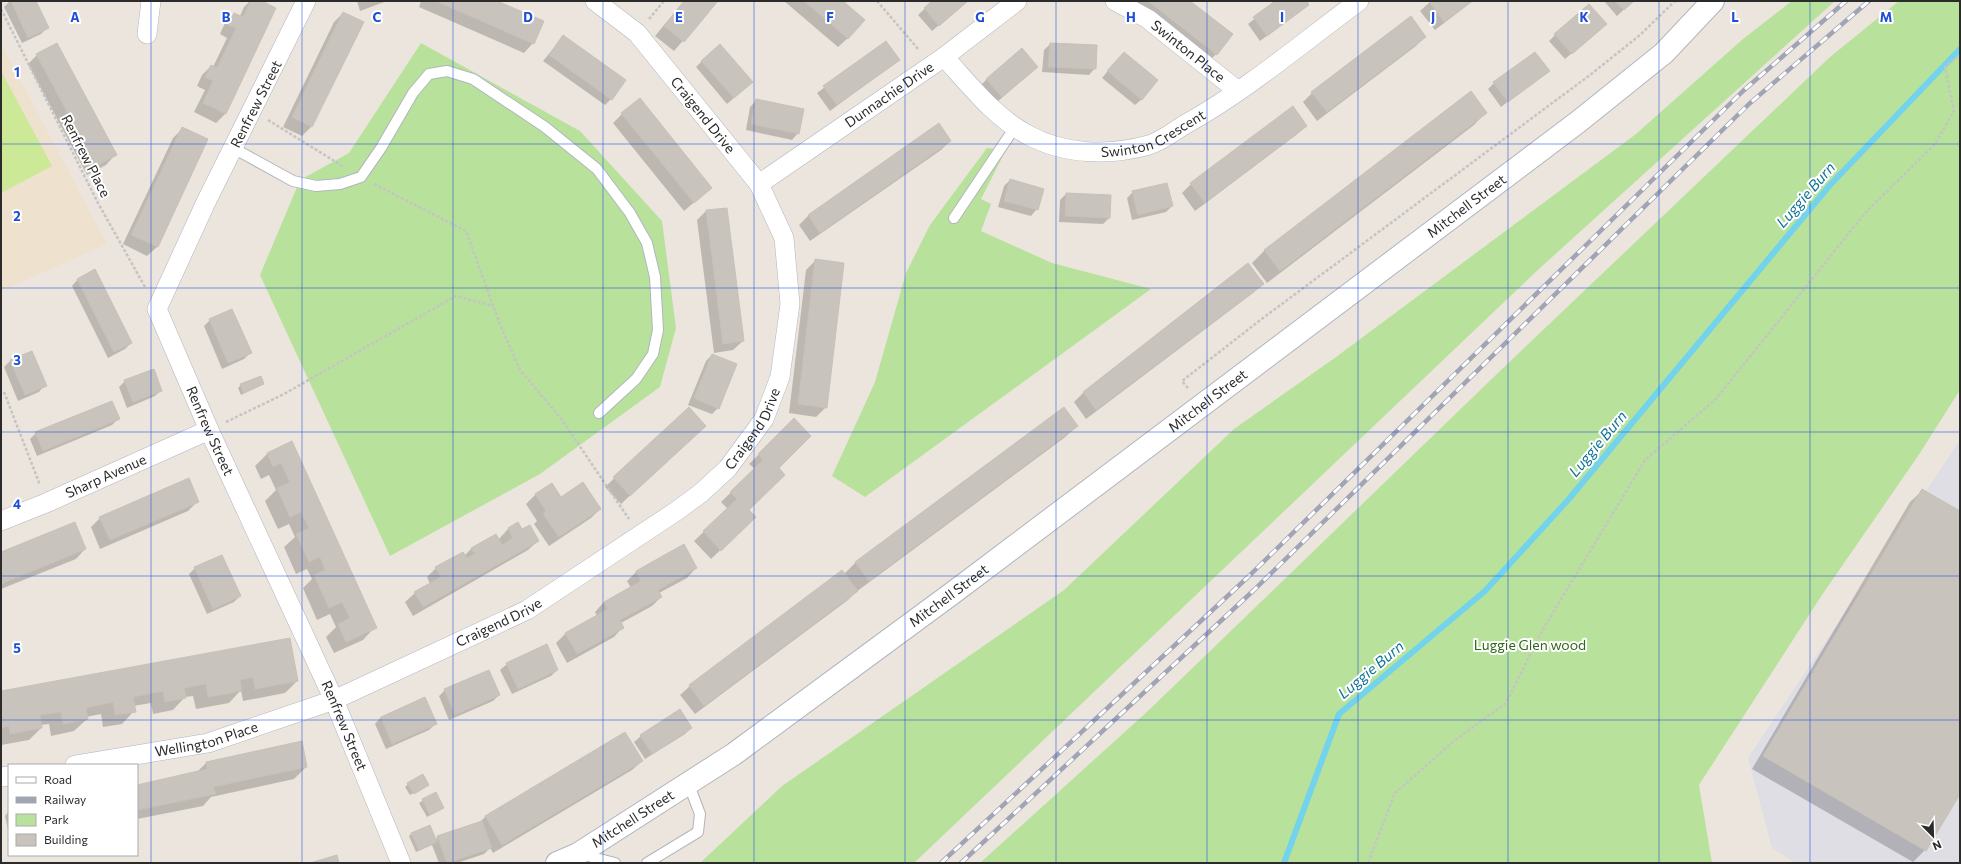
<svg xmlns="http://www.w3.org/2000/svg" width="1961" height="864" viewBox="0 0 1961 864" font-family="Commissioner,sans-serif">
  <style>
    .industrial { fill: #dfdee5 }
    .education { fill: #eee1cd }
    .green { fill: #b8e29b }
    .pitch { fill: #cbe997 }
    .shadow { fill: #0003 }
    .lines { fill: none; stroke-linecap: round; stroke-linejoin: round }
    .stream { stroke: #73d3ec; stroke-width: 6 }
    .building { fill: #c8c3bc; stroke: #c8c1b7 }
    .service-casing { stroke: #b1b5be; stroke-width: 12 }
    .minor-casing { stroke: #b1b5be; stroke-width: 20 }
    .tertiary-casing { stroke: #b1b5be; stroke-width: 24 }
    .path { stroke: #c4c4c4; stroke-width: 2.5; stroke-dasharray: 3 2; stroke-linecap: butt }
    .service { stroke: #fff; stroke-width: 10 }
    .minor { stroke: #fff; stroke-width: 19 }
    .tertiary { stroke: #fff; stroke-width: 22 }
    .rail-casing { stroke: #a0a4b5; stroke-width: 4.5 }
    .rail { stroke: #fff; stroke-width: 3; stroke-dasharray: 9; stroke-linecap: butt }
    .grid { fill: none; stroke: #1d4ed8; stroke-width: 1; stroke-opacity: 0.55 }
    .labels { text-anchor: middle; stroke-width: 4; stroke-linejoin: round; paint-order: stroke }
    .street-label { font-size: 14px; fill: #2b2b2b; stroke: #fff }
    .park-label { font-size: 14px; fill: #30671c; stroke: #fff }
    .water-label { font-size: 15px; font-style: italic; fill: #107399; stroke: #fff }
    .grid-label { font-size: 13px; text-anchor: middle; font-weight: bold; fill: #1d4ed8; stroke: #fff; stroke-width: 4; stroke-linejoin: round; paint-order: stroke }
  </style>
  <rect width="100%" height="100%" fill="#ece5dd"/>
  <path class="industrial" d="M 1960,440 L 1960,863 L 1796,863 L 1772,848 L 1748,758 Z"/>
  <path class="education" d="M 1,44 L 107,244 L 1,291 Z"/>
  <path class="green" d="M 1792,1 L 1835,1 L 1540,268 L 914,863 L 700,863 L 782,786 L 1064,590 L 1234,429 L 1336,357 L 1636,134 L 1743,39 Z
    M 1899,1 L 1960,1 L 1960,390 L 1918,456 L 1822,595 L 1699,785 L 1712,863 L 980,863 L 1149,710 L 1501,370 L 1830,57 Z
    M 421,43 L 580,131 L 662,221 L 676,328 L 660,387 L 540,474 L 390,556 L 260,275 L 300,180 L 349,153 Z
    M 987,148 L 1006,150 L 981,199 L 991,204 L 981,231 L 1052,263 L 1151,289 L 865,497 L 832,476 L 875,382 L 906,273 L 930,225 Z"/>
  <path class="pitch" d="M 1,71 L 52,166 L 1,193 Z"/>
  <path class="shadow" d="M 10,1 L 35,1 L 47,28 L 41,34 L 22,43 L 4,7 Z
    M 250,1 L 260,1 L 226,113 L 216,123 L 194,112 L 205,90 L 197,86 L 202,75 L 211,66 L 213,67 L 227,38 L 220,34 L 225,23 L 234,14 L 240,16 L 244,7 Z
    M 357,1 L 387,1 L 360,11 Z
    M 421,1 L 495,1 L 533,43 L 524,53 L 419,7 Z
    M 684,1 L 717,1 L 674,51 L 655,36 Z
    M 784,1 L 841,1 L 848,38 L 838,47 Z
    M 933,1 L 968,1 L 932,31 L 918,15 Z
    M 1127,1 L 1189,1 L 1216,54 L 1207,64 Z
    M 1277,1 L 1305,1 L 1308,5 L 1260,41 L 1248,24 Z
    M 1431,1 L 1473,1 L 1435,30 L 1420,11 Z
    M 1604,1 L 1633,1 L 1617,16 Z
    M 343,13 L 311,127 L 302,136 L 283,127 L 334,22 Z
    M 1599,30 L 1565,59 L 1549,41 L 1555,35 Z
    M 1425,36 L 1416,46 L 1317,121 L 1303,102 L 1312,93 Z
    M 563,37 L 611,99 L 605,105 L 543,61 Z
    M 886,42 L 898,60 L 830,111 L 817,93 Z
    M 1050,44 L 1096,46 L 1095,68 L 1089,75 L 1042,72 L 1044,50 Z
    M 37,55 L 115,155 L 106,165 L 87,175 L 28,64 Z
    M 1118,59 L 1142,99 L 1135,105 L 1102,78 Z
    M 702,61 L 745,88 L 727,104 L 696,67 Z
    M 1548,71 L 1501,107 L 1488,89 L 1494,83 Z
    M 1030,73 L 996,103 L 981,85 L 987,79 Z
    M 1471,93 L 1486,112 L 1474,125 L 1267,283 L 1252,263 L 1264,251 Z
    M 757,100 L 798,133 L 792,140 L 746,130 L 750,107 Z
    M 622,114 L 711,188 L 684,211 L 613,123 Z
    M 939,124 L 950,141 L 941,150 L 810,241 L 799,225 L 808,216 Z
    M 1306,126 L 1296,135 L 1195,211 L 1182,193 L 1191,184 Z
    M 182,129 L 207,140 L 157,247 L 147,256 L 123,244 L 173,138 Z
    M 1010,180 L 1037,209 L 1031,216 L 998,207 L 1004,186 Z
    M 1133,192 L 1172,206 L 1166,212 L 1132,220 L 1127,198 Z
    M 1066,194 L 1109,218 L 1103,224 L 1059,222 L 1060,200 Z
    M 706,211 L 743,341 L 733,350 L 714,353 L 697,220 Z
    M 816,260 L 826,407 L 816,417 L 789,413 L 806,270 Z
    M 1248,264 L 1263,283 L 1253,293 L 1086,419 L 1074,402 L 1083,393 Z
    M 78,279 L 131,343 L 125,349 L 108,358 L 72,286 Z
    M 210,320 L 250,353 L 244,359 L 222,369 L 204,326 Z
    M 31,352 L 45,385 L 39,392 L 18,401 L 4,367 L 10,361 Z
    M 712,355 L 718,408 L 712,414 L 688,405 L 706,361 Z
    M 125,381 L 161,390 L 155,396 L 127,408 L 119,387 Z
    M 263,384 L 241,395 L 238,388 L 241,385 Z
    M 688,408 L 695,435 L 621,504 L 605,487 Z
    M 118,419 L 112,425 L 37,456 L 30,439 L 36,433 Z
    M 794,420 L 777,468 L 748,510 L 755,517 L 711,559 L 694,541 L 728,509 L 721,502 L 755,469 L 749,464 Z
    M 1077,426 L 1064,438 L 856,592 L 848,600 L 695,714 L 680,695 L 690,686 L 842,571 L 844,574 L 855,563 Z
    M 292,443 L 375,627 L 363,640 L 334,653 L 326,637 L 336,627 L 330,614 L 317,620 L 303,588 L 312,579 L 307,569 L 296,574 L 284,547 L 295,537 L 289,524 L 278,529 L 265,501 L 276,490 L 269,475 L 261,479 L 255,466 L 267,454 Z
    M 552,484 L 561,498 L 600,509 L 591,518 L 549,546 L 534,524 L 537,521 L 526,504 L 535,495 Z
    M 1923,490 L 1960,512 L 1960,792 L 1925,850 L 1913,862 L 1752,769 L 1910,502 Z
    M 198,501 L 188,511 L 100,549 L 91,527 L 100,518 Z
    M 518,524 L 522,530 L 538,541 L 528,550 L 413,616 L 405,602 L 415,593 L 430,584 L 427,577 L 436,568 L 464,556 L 472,548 L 498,540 L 508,529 Z
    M 683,545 L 696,568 L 687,578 L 659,593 L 661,597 L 652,606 L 621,623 L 623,627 L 614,637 L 567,663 L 556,643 L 566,633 L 597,616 L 595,612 L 604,602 L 631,588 L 627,581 L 636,572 Z
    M 85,549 L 76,559 L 1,589 L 1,553 Z
    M 195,568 L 240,596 L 234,602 L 207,614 L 189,574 Z
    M 289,640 L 297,681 L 285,693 L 243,701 L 241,690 L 229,703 L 196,709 L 193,696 L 185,697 L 173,710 L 153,714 L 151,703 L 133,706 L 134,711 L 122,724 L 103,727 L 101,714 L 86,717 L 87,719 L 74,731 L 51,736 L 49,724 L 40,725 L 41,728 L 29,740 L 1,745 L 1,692 Z
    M 507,664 L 557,670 L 551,676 L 512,694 L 500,670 Z
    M 445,690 L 499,695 L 493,701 L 449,720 L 439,696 Z
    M 680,711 L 691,728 L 685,734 L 645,759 L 634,742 L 641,736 Z
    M 381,717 L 435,724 L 429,730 L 386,749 L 375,724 Z
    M 642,761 L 632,770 L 493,853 L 490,848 L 484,854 L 457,863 L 439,863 L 432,845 L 416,852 L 409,836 L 412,833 L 435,840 L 438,837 L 480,822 L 486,816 Z
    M 206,763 L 306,767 L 294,779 L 211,797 L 203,806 L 137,819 L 137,786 L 197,772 Z
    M 408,784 L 428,785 L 410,795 L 405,787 Z
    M 435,793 L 443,808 L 427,817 L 419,803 Z
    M 9,811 L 9,833 L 5,816 Z"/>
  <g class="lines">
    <path class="stream" d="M 1284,863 L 1339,714 L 1485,591 L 1568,500 L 1830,185 L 1960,49"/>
  </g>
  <path class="building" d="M 11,1 L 36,1 L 49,28 L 28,38 Z
    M 251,1 L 262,1 L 276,8 L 226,114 L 203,103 L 213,81 L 205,77 L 211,65 L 217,68 L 236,28 L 228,25 L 234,13 L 243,17 Z
    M 436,1 L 497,1 L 544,21 L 534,44 Z
    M 684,1 L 718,1 L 684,42 L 664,26 Z
    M 804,1 L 843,1 L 865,20 L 848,39 Z
    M 932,1 L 968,1 L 939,26 L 924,8 Z
    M 1148,1 L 1190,1 L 1233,34 L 1217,55 Z
    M 1275,1 L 1307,1 L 1309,5 L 1267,36 L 1253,17 Z
    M 1429,1 L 1472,1 L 1444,22 Z
    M 1615,1 L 1634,1 L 1624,10 Z
    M 1589,4 L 1607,24 L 1572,54 L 1554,34 Z
    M 343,12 L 364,22 L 312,127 L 292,117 Z
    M 1411,16 L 1426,37 L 1327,112 L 1311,92 Z
    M 563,35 L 626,80 L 612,100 L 549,55 Z
    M 886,41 L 900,60 L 837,105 L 823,86 Z
    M 57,43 L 117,155 L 96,166 L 36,54 Z
    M 1050,43 L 1097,45 L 1096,69 L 1048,67 Z
    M 720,44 L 753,82 L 734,98 L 701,61 Z
    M 1022,48 L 1038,67 L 1002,97 L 986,79 Z
    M 1124,52 L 1158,80 L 1142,100 L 1107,71 Z
    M 1535,52 L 1550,71 L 1508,102 L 1493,82 Z
    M 1471,91 L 1487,113 L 1280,271 L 1264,250 Z
    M 640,98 L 712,188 L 694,203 L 621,113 Z
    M 756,99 L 804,109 L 799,134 L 751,124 Z
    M 1293,106 L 1307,126 L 1205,203 L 1190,183 Z
    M 939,123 L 951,141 L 820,233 L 808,215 Z
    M 182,127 L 208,139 L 158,247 L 131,235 Z
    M 1010,179 L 1044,189 L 1038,210 L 1004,201 Z
    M 1167,183 L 1173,206 L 1138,215 L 1132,191 Z
    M 1066,193 L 1111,195 L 1110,218 L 1065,216 Z
    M 727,208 L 744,341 L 723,344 L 706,210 Z
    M 815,259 L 844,263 L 827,408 L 798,404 Z
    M 1248,263 L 1264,284 L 1096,410 L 1083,392 Z
    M 95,269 L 132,343 L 114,352 L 77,279 Z
    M 232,309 L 252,353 L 228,363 L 209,319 Z
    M 32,351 L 47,386 L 25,395 L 10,360 Z
    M 712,354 L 737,364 L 719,409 L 694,398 Z
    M 154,369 L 162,391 L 133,402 L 124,380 Z
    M 261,376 L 264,384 L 244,393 L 240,384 Z
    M 112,401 L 120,419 L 43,451 L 35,432 Z
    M 689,407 L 706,426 L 630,496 L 613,477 Z
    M 1064,407 L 1078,426 L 869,581 L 855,562 Z
    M 794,418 L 811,436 L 779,468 L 785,475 L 749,510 L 756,517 L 721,551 L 703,531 L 737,499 L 730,492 L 763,460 L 758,454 Z
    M 292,441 L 377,628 L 346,642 L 338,624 L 350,618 L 342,602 L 329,608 L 314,575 L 325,570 L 320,557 L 309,562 L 296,534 L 309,528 L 301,512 L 290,517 L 277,488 L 290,482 L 281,463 L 273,467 L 267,453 Z
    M 189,478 L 199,502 L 110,540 L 99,517 Z
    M 583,482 L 601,509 L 559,537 L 543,514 L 546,511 L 535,494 L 552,483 L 561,497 Z
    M 1922,489 L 1960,511 L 1960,794 L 1926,851 L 1763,756 Z
    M 75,522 L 86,549 L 1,584 L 1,552 Z
    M 518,522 L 522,529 L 530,525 L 539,541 L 423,607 L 414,592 L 441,577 L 435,567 L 463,552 L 467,558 L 475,554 L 471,548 L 496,534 L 502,545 L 513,538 L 508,528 Z
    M 684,544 L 697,568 L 658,590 L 662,597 L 620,620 L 624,628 L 577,654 L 565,633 L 608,609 L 604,602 L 641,581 L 636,571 Z
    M 222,555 L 241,596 L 213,609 L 194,567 Z
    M 842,570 L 858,591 L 704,706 L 689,685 Z
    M 290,638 L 298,681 L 255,689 L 253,677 L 240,680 L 242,691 L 208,697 L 206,684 L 184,688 L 186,698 L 165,702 L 163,691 L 133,697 L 136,712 L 115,715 L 113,702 L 86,708 L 88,719 L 63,724 L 61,712 L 40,715 L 42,728 L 10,734 L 9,726 L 1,728 L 1,691 Z
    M 547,644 L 558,670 L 518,689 L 506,663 Z
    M 489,670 L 500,695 L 455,715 L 444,689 Z
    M 425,697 L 437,724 L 392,744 L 381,717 Z
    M 680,709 L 692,728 L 652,754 L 640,735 Z
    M 625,732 L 643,761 L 502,845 L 485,816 Z
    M 302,741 L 307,767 L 213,787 L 216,794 L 137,810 L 137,785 L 207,769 L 206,762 Z
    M 423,774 L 429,785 L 414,794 L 407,783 Z
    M 436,792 L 444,808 L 430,815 L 422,799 Z
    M 482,821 L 492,848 L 447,863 L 437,836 Z
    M 430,825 L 437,842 L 419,850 L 411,833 Z
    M 337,855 L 339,863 L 310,863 Z"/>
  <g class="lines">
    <g class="service-casing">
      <path id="service" d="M 233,148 L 293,181 L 316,186 L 340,184 L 361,177 L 381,148 L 413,93 L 429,74 L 447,71 L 473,79 L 545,127 L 597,169 L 630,213 L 647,243 L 655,277 L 658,330 L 653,354 L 636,379 L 599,413
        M 954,218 L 1015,127
        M 580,854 L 615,863
        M 647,863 L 698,832 L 700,814 L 689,785"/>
    </g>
    <g class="minor-casing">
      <g id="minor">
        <path id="s1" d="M 306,1 L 206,202 L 157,309 L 209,430 L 334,700 L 401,863"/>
        <path id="s2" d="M 1115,1 L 1148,19 L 1238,91"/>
        <path d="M 147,34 L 151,1"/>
        <path id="s3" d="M 944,57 C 970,85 994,117 1028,135 C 1065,155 1109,156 1149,145 C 1162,141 1174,131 1186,124 C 1247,90 1302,43 1359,1"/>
        <path id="s4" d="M 759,184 L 944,57 L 1017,1"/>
        <path id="s5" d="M 1,521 L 46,503 L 209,430"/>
        <path id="s6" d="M 75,765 L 208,743 L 334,700 L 527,610 L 678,510 L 701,493 L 728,468 L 764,419 L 780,377 L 790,304 L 784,238 L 759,184 L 637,33 L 595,1"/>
        <path d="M 1,777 L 9,776"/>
      </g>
    </g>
    <g class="tertiary-casing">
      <g id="tertiary">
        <path id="s7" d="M 557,863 L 578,854 L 734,754 L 954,592 L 1578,122 L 1664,53 L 1713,1"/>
      </g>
    </g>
    <path class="path" d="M 877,1 L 919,50
      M 1,9 L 98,203 L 145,287
      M 649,19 L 664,1
      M 268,120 L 344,167
      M 374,184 L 466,231 L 499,322 L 520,370 L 560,417 L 629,519
      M 1188,388 L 1182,381 L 1263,318 L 1590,75 L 1640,35 L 1675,1
      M 4,392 L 40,485
      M 226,422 L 284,394 L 456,296 L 493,306
      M 1368,863 L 1395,793 L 1454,741 L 1506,703 L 1542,631 L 1645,460 L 1716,399 L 1865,213 L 1935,144 L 1954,111 L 1945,67 L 1960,55"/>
    <use href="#service" class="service"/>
    <use href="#minor" class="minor"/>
    <use href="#tertiary" class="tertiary"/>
    <g class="rail-casing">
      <path id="rail" d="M 941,863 L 1248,577 L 1743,91 L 1846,1
        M 961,863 L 1254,590 L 1749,104 L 1869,1"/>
    </g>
    <use href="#rail" class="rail"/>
  </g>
  <path class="grid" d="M 151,1 L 151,863M 302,1 L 302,863M 453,1 L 453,863M 603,1 L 603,863M 754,1 L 754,863M 905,1 L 905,863M 1056,1 L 1056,863M 1207,1 L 1207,863M 1358,1 L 1358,863M 1508,1 L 1508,863M 1659,1 L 1659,863M 1810,1 L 1810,863M 1,144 L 1960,144M 1,288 L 1960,288M 1,432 L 1960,432M 1,576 L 1960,576M 1,720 L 1960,720"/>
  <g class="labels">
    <g class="street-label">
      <text dy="5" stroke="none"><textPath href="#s2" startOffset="89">Swinton Place</textPath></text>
      <text dy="5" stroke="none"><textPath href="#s4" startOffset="158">Dunnachie Drive</textPath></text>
      <text transform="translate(256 104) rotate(-63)" y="5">Renfrew Street</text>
      <text transform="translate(703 115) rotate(51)" y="5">Craigend Drive</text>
      <text dy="5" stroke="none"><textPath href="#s3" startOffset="247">Swinton Crescent</textPath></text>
      <text transform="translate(86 156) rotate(63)" y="5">Renfrew Place</text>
      <text dy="5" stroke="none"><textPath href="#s7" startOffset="1123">Mitchell Street</textPath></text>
      <text dy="5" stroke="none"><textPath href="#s7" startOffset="799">Mitchell Street</textPath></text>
      <text dy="5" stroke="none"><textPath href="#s6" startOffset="774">Craigend Drive</textPath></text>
      <text dy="5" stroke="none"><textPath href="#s1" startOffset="475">Renfrew Street</textPath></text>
      <text dy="5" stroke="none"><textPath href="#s5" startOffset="114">Sharp Avenue</textPath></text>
      <text dy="5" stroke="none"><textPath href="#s7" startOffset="475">Mitchell Street</textPath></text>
      <text dy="5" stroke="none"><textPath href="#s6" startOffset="450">Craigend Drive</textPath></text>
      <text dy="5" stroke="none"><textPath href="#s1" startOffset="799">Renfrew Street</textPath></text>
      <text dy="5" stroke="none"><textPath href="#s6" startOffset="134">Wellington Place</textPath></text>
      <text dy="5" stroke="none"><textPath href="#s7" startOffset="88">Mitchell Street</textPath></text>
    </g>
    <g class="park-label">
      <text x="1530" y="650">Luggie Glen wood</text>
    </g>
    <g class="water-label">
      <text transform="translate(1806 195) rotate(-49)" y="5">Luggie Burn</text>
      <text transform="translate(1598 444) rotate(-50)" y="5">Luggie Burn</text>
      <text transform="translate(1371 670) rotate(-40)" y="5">Luggie Burn</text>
    </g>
  </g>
  <g class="grid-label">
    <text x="75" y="22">A</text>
    <text x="226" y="22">B</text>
    <text x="377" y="22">C</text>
    <text x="528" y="22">D</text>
    <text x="679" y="22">E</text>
    <text x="830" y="22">F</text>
    <text x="980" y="22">G</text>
    <text x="1131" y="22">H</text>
    <text x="1282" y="22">I</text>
    <text x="1433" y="22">J</text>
    <text x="1584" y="22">K</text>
    <text x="1735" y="22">L</text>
    <text x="1886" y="22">M</text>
    <text x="17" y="77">1</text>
    <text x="17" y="221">2</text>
    <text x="17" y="365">3</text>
    <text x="17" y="509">4</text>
    <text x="17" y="653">5</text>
  </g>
  <rect width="1961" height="864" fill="none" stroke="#2b2b2b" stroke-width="4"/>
  <rect x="8" y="764" width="130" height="92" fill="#ffffff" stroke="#aaaaaa"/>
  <rect x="16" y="777" width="20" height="6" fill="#ffffff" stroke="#aaaaaa"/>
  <text x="44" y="784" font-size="12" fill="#2b2b2b">Road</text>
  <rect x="16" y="797" width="20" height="6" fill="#a0a4b5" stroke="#aaaaaa"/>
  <text x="44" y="804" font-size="12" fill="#2b2b2b">Railway</text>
  <rect x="16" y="814" width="20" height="12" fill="#b8e29b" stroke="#aaaaaa"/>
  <text x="44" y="824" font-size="12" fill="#2b2b2b">Park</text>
  <rect x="16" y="834" width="20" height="12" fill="#c8c3bc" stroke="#aaaaaa"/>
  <text x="44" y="844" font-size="12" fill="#2b2b2b">Building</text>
  <g transform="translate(1933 836) rotate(157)" stroke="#ffffff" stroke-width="3" paint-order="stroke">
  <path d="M0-3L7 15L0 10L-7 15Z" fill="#2b2b2b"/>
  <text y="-6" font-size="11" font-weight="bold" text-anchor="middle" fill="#2b2b2b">N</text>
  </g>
</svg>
